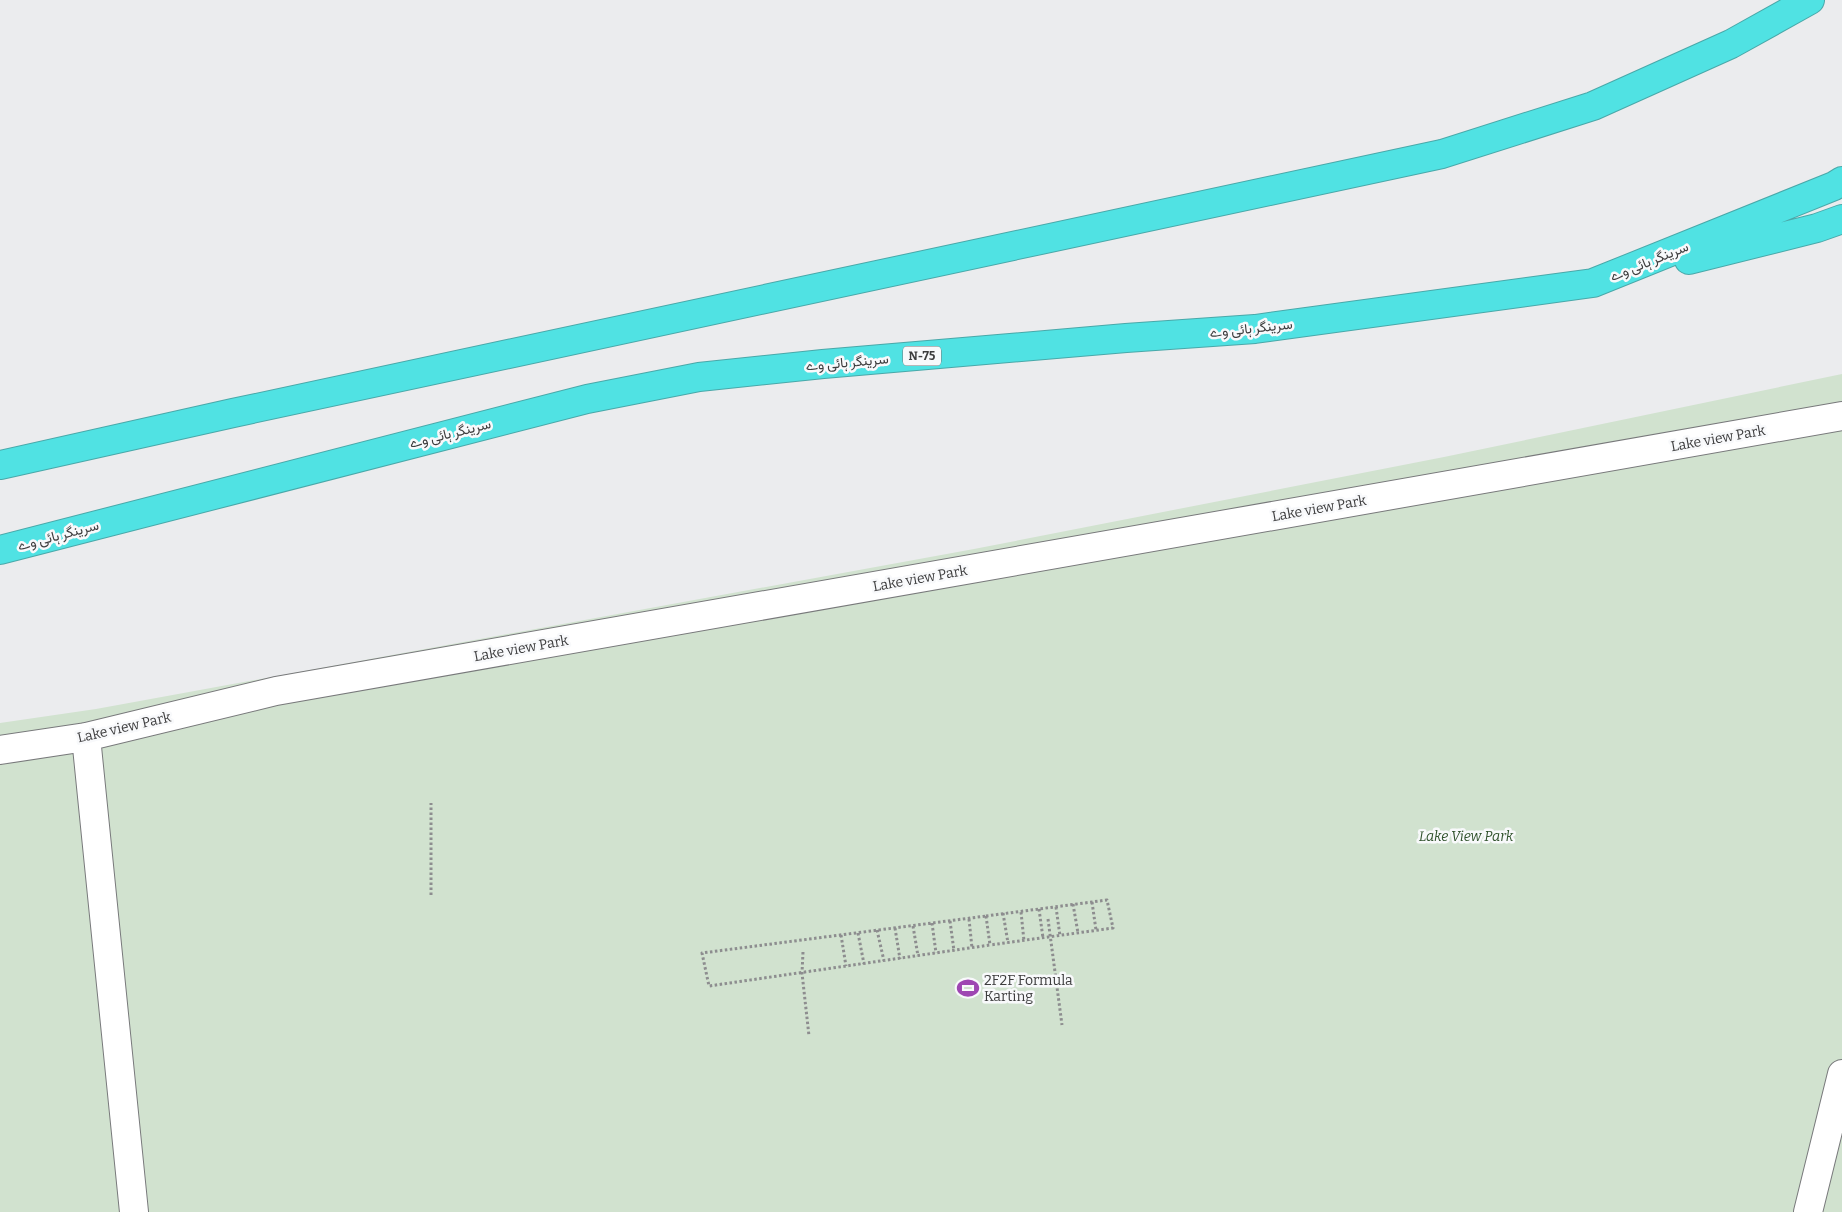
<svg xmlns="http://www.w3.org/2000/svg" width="1842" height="1212" viewBox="0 0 1842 1212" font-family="Bitter,Vazirmatn,serif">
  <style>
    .green { fill: #d1e2cf }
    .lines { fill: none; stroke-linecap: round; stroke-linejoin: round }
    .minor-casing { stroke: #78797b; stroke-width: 30 }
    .highway-casing { stroke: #49a8a9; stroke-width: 30 }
    .path { stroke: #8d8d8f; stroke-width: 3; stroke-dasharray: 2.5 2.5; stroke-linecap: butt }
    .minor { stroke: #fff; stroke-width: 28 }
    .highway { stroke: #50e2e3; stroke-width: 28 }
    .labels { text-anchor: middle; stroke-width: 5; stroke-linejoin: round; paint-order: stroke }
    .shield { fill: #f8f9fb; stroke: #757577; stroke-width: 1 }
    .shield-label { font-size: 12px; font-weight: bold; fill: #3d3d3e }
    .street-label { font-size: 14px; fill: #3d3d3e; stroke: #f8f9fb }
    .park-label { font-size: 14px; font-style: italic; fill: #31532d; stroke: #f8f9fb }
    .poi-label { font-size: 14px; fill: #3d3d3e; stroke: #f8f9fb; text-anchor: start }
  </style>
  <rect width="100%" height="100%" fill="#ebecee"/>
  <path class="green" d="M 1842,374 L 1842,1212 L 0,1212 L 0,723 L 96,709 L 974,549 L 1444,457 Z"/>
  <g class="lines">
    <g class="minor-casing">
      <path id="minor" d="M 86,737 L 134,1212
        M 0,750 L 86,737 L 276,691 L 1842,416
        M 1808,1212 L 1842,1074"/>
    </g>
    <g class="highway-casing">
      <path id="highway" d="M 1689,260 L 1817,228 L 1842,219
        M 0,465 L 233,413 L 1442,154 L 1593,106 L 1731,44 L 1810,0
        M 0,550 L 587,399 L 699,377 L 823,364 L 1126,338 L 1255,329 L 1593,283 L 1834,186 L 1842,181"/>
    </g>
    <path class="path" d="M 431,895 L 431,803
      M 1092,902 L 1096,930
      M 1073,904 L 1078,933
      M 1056,907 L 1060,936
      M 1039,909 L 1043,938
      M 1021,912 L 1024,941
      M 1003,913 L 1008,943
      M 986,916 L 990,945 L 709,986 L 702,953 Z
      M 986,916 L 1107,900 L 1113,928 L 990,945
      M 969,919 L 972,948
      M 1048,919 L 1062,1025
      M 950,921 L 954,951
      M 932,923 L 936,953
      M 913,926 L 918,956
      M 895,928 L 900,959
      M 877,930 L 884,961
      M 858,933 L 864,964
      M 841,935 L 846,966
      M 803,952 L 802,973 L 809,1036"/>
    <use href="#minor" class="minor"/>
    <use href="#highway" class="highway"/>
  </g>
  <defs>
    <g id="stadium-bare" transform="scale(1.725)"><path d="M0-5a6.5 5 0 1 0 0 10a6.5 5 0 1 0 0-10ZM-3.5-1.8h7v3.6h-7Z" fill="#9e46b2" stroke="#f8f9fb" stroke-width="2.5" paint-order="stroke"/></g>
  </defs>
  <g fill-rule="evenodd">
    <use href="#stadium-bare" x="968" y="988"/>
  </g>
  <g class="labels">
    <rect class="shield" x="903" y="346.5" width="38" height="19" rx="4"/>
    <g class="shield-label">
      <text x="922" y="360">N-75</text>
    </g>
    <g class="street-label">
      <text transform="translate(1649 261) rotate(-22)" y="5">سرینگر ہائی وے</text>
      <text transform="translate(1251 328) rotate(-6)" y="5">سرینگر ہائی وے</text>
      <text transform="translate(847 362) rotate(-5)" y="5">سرینگر ہائی وے</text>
      <text transform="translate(450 433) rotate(-14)" y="5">سرینگر ہائی وے</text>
      <text transform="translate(1718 438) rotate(-10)" y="5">Lake view Park</text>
      <text transform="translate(1319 508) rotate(-10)" y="5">Lake view Park</text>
      <text transform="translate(58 535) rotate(-15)" y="5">سرینگر ہائی وے</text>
      <text transform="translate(920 578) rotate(-10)" y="5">Lake view Park</text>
      <text transform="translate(521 648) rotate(-10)" y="5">Lake view Park</text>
      <text transform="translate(124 727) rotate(-13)" y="5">Lake view Park</text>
    </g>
    <g class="park-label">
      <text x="1466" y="841">Lake View Park</text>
    </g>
    <g class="poi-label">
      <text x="984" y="985">2F2F Formula<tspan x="984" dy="16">Karting</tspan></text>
    </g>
  </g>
</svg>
